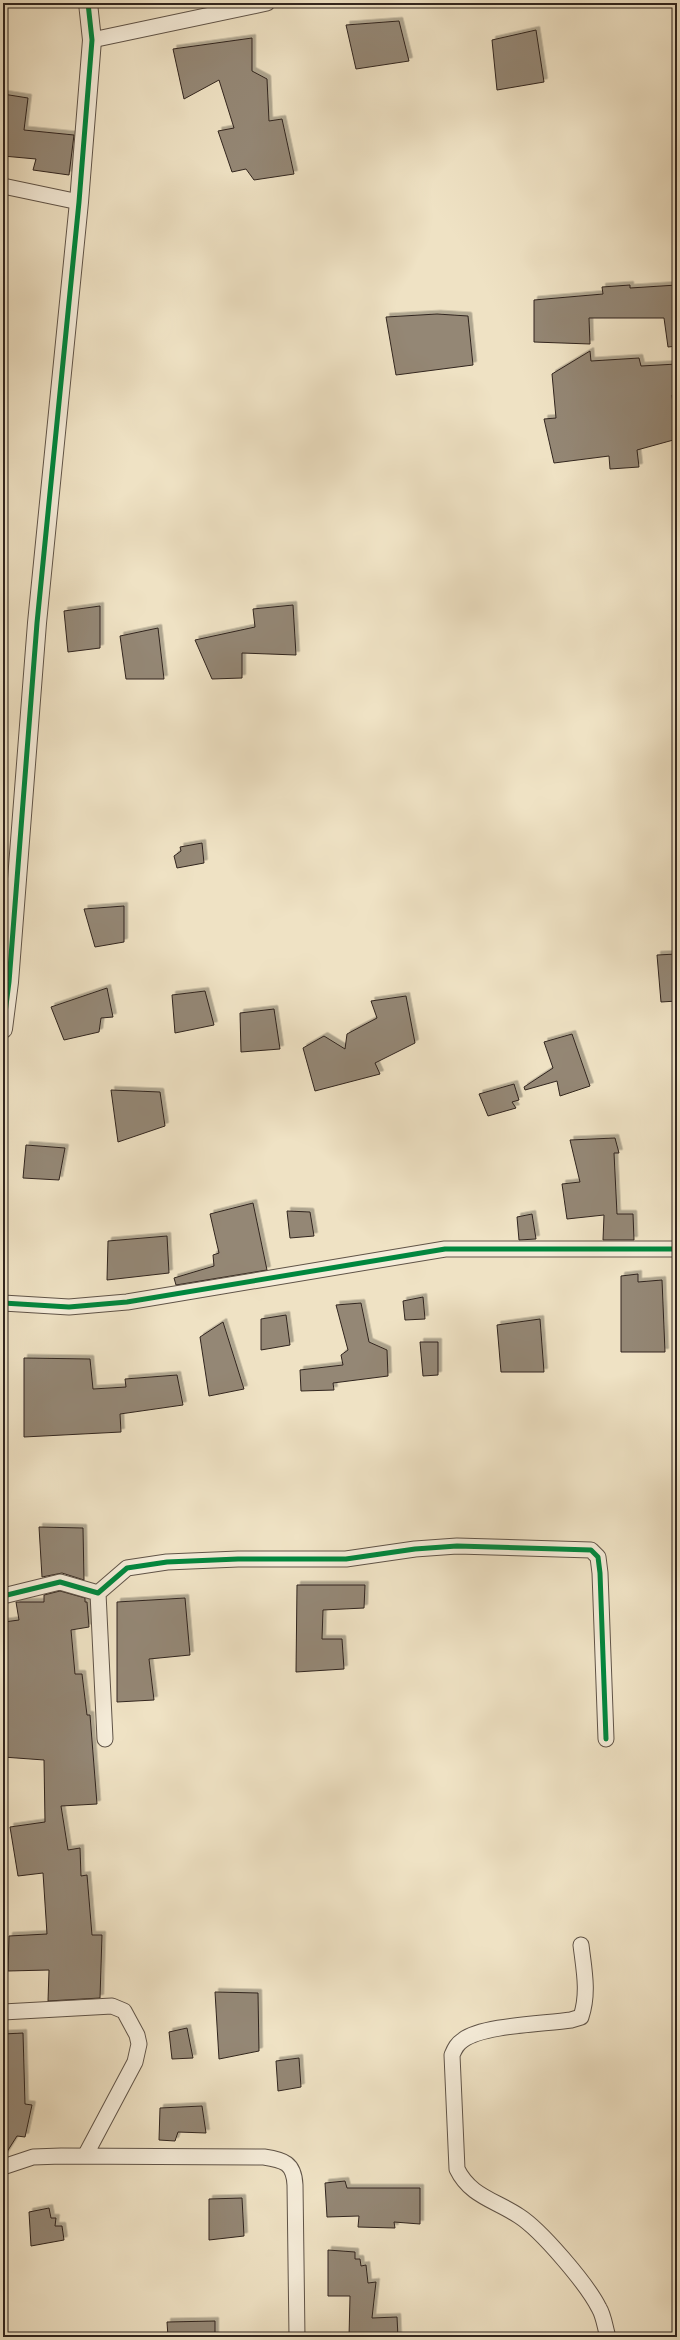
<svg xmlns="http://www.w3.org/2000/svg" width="680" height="2340" viewBox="0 0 680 2340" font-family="Alegreya,serif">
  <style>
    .building { fill: #948774; stroke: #31251e; filter: url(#shadow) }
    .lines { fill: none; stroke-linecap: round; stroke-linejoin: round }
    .minor-casing { stroke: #605448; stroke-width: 17 }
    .tertiary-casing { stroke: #605448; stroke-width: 20 }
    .minor { stroke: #f5ecd9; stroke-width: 15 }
    .tertiary { stroke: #f5ecd9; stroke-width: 18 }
    .cycleway-casing { stroke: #f5ecd9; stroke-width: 8 }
    .cycleway { stroke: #00873e; stroke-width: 5 }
  </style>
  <defs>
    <filter id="shadow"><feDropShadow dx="3.5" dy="-3.5" stdDeviation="0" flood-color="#0004"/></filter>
  </defs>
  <rect width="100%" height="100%" fill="#efe2c4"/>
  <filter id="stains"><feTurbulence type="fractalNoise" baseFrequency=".005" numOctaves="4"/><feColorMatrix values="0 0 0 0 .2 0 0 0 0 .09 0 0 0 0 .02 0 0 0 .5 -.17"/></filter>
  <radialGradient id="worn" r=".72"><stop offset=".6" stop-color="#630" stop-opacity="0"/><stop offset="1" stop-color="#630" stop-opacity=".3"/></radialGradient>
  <path class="building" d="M 399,21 L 409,61 L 356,69 L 346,25 Z
    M 536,30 L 544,82 L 497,90 L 492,40 Z
    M 252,38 L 252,71 L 267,79 L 269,121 L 282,119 L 294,174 L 254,180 L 246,169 L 232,172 L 218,131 L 234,128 L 219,80 L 184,99 L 173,49 Z
    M 3,94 L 28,98 L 24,130 L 74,135 L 69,175 L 33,170 L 36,159 L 3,156 Z
    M 630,285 L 630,288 L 677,285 L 677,346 L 668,347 L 664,318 L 589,318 L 590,344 L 534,342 L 534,300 L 603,294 L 602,287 Z
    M 437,314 L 468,316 L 473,365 L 396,375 L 386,317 Z
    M 590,351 L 591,361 L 639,358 L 641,366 L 677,364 L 677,394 L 672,395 L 677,439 L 637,450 L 639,467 L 610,469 L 609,456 L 554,463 L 544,419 L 556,418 L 552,374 Z
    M 293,605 L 296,655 L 242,653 L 242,678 L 212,679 L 195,640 L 255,627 L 253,609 Z
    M 100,606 L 100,648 L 68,652 L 64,611 Z
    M 158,628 L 164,679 L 126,679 L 120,636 Z
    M 202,843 L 204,863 L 177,868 L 174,856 L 181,851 L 180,847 Z
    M 124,906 L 124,942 L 95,947 L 84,909 Z
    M 677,954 L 677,1001 L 661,1002 L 657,955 Z
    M 107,988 L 113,1017 L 101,1018 L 99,1032 L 64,1040 L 51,1007 Z
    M 205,991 L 214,1025 L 175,1033 L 172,995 Z
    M 406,996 L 415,1043 L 375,1063 L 380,1074 L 315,1091 L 303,1048 L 324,1036 L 345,1049 L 347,1034 L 377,1018 L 371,1001 Z
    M 274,1009 L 280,1049 L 241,1052 L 240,1013 Z
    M 572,1034 L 590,1086 L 560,1096 L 557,1081 L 525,1090 L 524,1087 L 553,1068 L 544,1042 Z
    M 514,1084 L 519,1100 L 512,1102 L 516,1108 L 488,1116 L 479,1094 Z
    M 111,1090 L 160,1092 L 165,1126 L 118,1142 Z
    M 615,1138 L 619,1153 L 614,1153 L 617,1214 L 633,1214 L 634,1240 L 603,1240 L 604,1215 L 567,1219 L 562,1184 L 580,1182 L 570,1140 Z
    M 26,1145 L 65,1148 L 59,1180 L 23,1178 Z
    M 253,1203 L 267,1270 L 176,1285 L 174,1278 L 214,1266 L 213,1255 L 219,1253 L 210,1214 Z
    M 287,1211 L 310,1212 L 314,1236 L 290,1238 Z
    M 532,1214 L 536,1239 L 519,1240 L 517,1217 Z
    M 167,1236 L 169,1273 L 107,1280 L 108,1241 Z
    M 638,1274 L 638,1282 L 662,1280 L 665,1352 L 621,1352 L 621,1276 Z
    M 423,1297 L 425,1319 L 405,1320 L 403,1301 Z
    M 361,1303 L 369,1342 L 387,1350 L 388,1376 L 333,1383 L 334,1390 L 301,1391 L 300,1370 L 343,1365 L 341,1355 L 348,1350 L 336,1305 Z
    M 286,1315 L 290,1345 L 261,1350 L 261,1319 Z
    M 540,1319 L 544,1372 L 501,1372 L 497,1325 Z
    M 223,1322 L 244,1389 L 209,1396 L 200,1337 Z
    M 420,1342 L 438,1342 L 438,1375 L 423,1376 Z
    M 24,1358 L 90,1359 L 93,1389 L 126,1387 L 125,1379 L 177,1375 L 183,1405 L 120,1414 L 121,1432 L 24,1437 Z
    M 39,1527 L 83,1528 L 84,1580 L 62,1573 L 42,1577 Z
    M 297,1585 L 365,1585 L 364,1608 L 323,1610 L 322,1639 L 342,1639 L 344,1669 L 296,1672 Z
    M 60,1591 L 85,1598 L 85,1602 L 87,1602 L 89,1627 L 71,1630 L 75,1674 L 82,1674 L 87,1715 L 90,1715 L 97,1804 L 61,1806 L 68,1850 L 80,1848 L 81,1876 L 87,1875 L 92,1935 L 102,1935 L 100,1998 L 48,2001 L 49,1970 L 8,1971 L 9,1936 L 47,1934 L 43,1873 L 18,1876 L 10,1827 L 45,1822 L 44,1760 L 3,1757 L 3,1669 L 6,1669 L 4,1622 L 19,1620 L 16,1602 L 44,1602 L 44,1595 Z
    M 185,1598 L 190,1655 L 149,1659 L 154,1700 L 117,1702 L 117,1602 Z
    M 215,1992 L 258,1993 L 259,2051 L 219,2059 Z
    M 187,2028 L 193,2058 L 172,2059 L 169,2032 Z
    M 23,2033 L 25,2104 L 32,2105 L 25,2137 L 17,2136 L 3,2158 L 3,2034 Z
    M 299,2058 L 301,2087 L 278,2091 L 276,2061 Z
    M 202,2106 L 206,2133 L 178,2132 L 175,2141 L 159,2140 L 160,2108 Z
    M 345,2181 L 347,2188 L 420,2188 L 420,2224 L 394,2222 L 395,2228 L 358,2227 L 359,2216 L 327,2217 L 325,2183 Z
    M 242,2198 L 244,2236 L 209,2240 L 209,2199 Z
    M 49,2208 L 51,2218 L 56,2218 L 55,2226 L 62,2226 L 64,2240 L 31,2246 L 29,2212 Z
    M 328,2250 L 355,2252 L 355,2259 L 360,2259 L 361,2266 L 366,2265 L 368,2283 L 376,2282 L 372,2318 L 397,2317 L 398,2337 L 349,2337 L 350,2296 L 328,2296 Z
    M 215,2321 L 215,2337 L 168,2337 L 167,2322 Z"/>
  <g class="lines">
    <g class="minor-casing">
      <path id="minor" d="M 92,40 L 267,3
        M 3,186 L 79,202
        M 3,1303 L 69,1307 L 127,1302 L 445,1249 L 677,1249
        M 98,1593 L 105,1739
        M 3,1596 L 60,1582 L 98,1593 L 127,1568 L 167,1562 L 238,1559 L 346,1559 L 415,1549 L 457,1546 L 591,1550 L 598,1557 L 600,1573 L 606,1739
        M 581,1945 C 584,1970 589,1993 581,2017 L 571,2020 C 545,2024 483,2025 463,2040 C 457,2044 455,2048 452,2055 L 457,2169 C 470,2196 495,2200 519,2216 C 541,2230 587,2284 599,2308 C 604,2316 605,2328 608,2337
        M 3,2012 L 112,2006 L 124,2011 L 137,2035 L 139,2044 L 135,2062 L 85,2156
        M 3,2167 L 33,2157 L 61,2156 L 264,2157 C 284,2160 294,2163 295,2185 L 297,2337"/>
    </g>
    <g class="tertiary-casing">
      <path id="tertiary" d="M 3,1029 L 9,982 L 37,623 L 79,202 L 92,40 L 88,3"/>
    </g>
    <use href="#minor" class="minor"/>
    <use href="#tertiary" class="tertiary"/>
    <g class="cycleway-casing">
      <path id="cycleway" d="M 3,1029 L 9,982 L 37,623 L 79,202 L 92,40 L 88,3
        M 3,1303 L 69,1307 L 127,1302 L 445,1249 L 677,1249
        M 3,1596 L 60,1582 L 98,1593 L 127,1568 L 167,1562 L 238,1559 L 346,1559 L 415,1549 L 457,1546 L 591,1550 L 598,1557 L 600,1573 L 606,1739"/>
    </g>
    <use href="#cycleway" class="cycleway"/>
  </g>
  <rect width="680" height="2340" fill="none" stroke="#efe2c4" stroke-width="16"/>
  <rect x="4" y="4" width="672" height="2332" fill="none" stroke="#31251e" stroke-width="2"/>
  <rect x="8" y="8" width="664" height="2324" fill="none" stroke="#31251e"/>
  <rect width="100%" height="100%" filter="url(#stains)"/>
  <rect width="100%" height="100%" fill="url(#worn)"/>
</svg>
